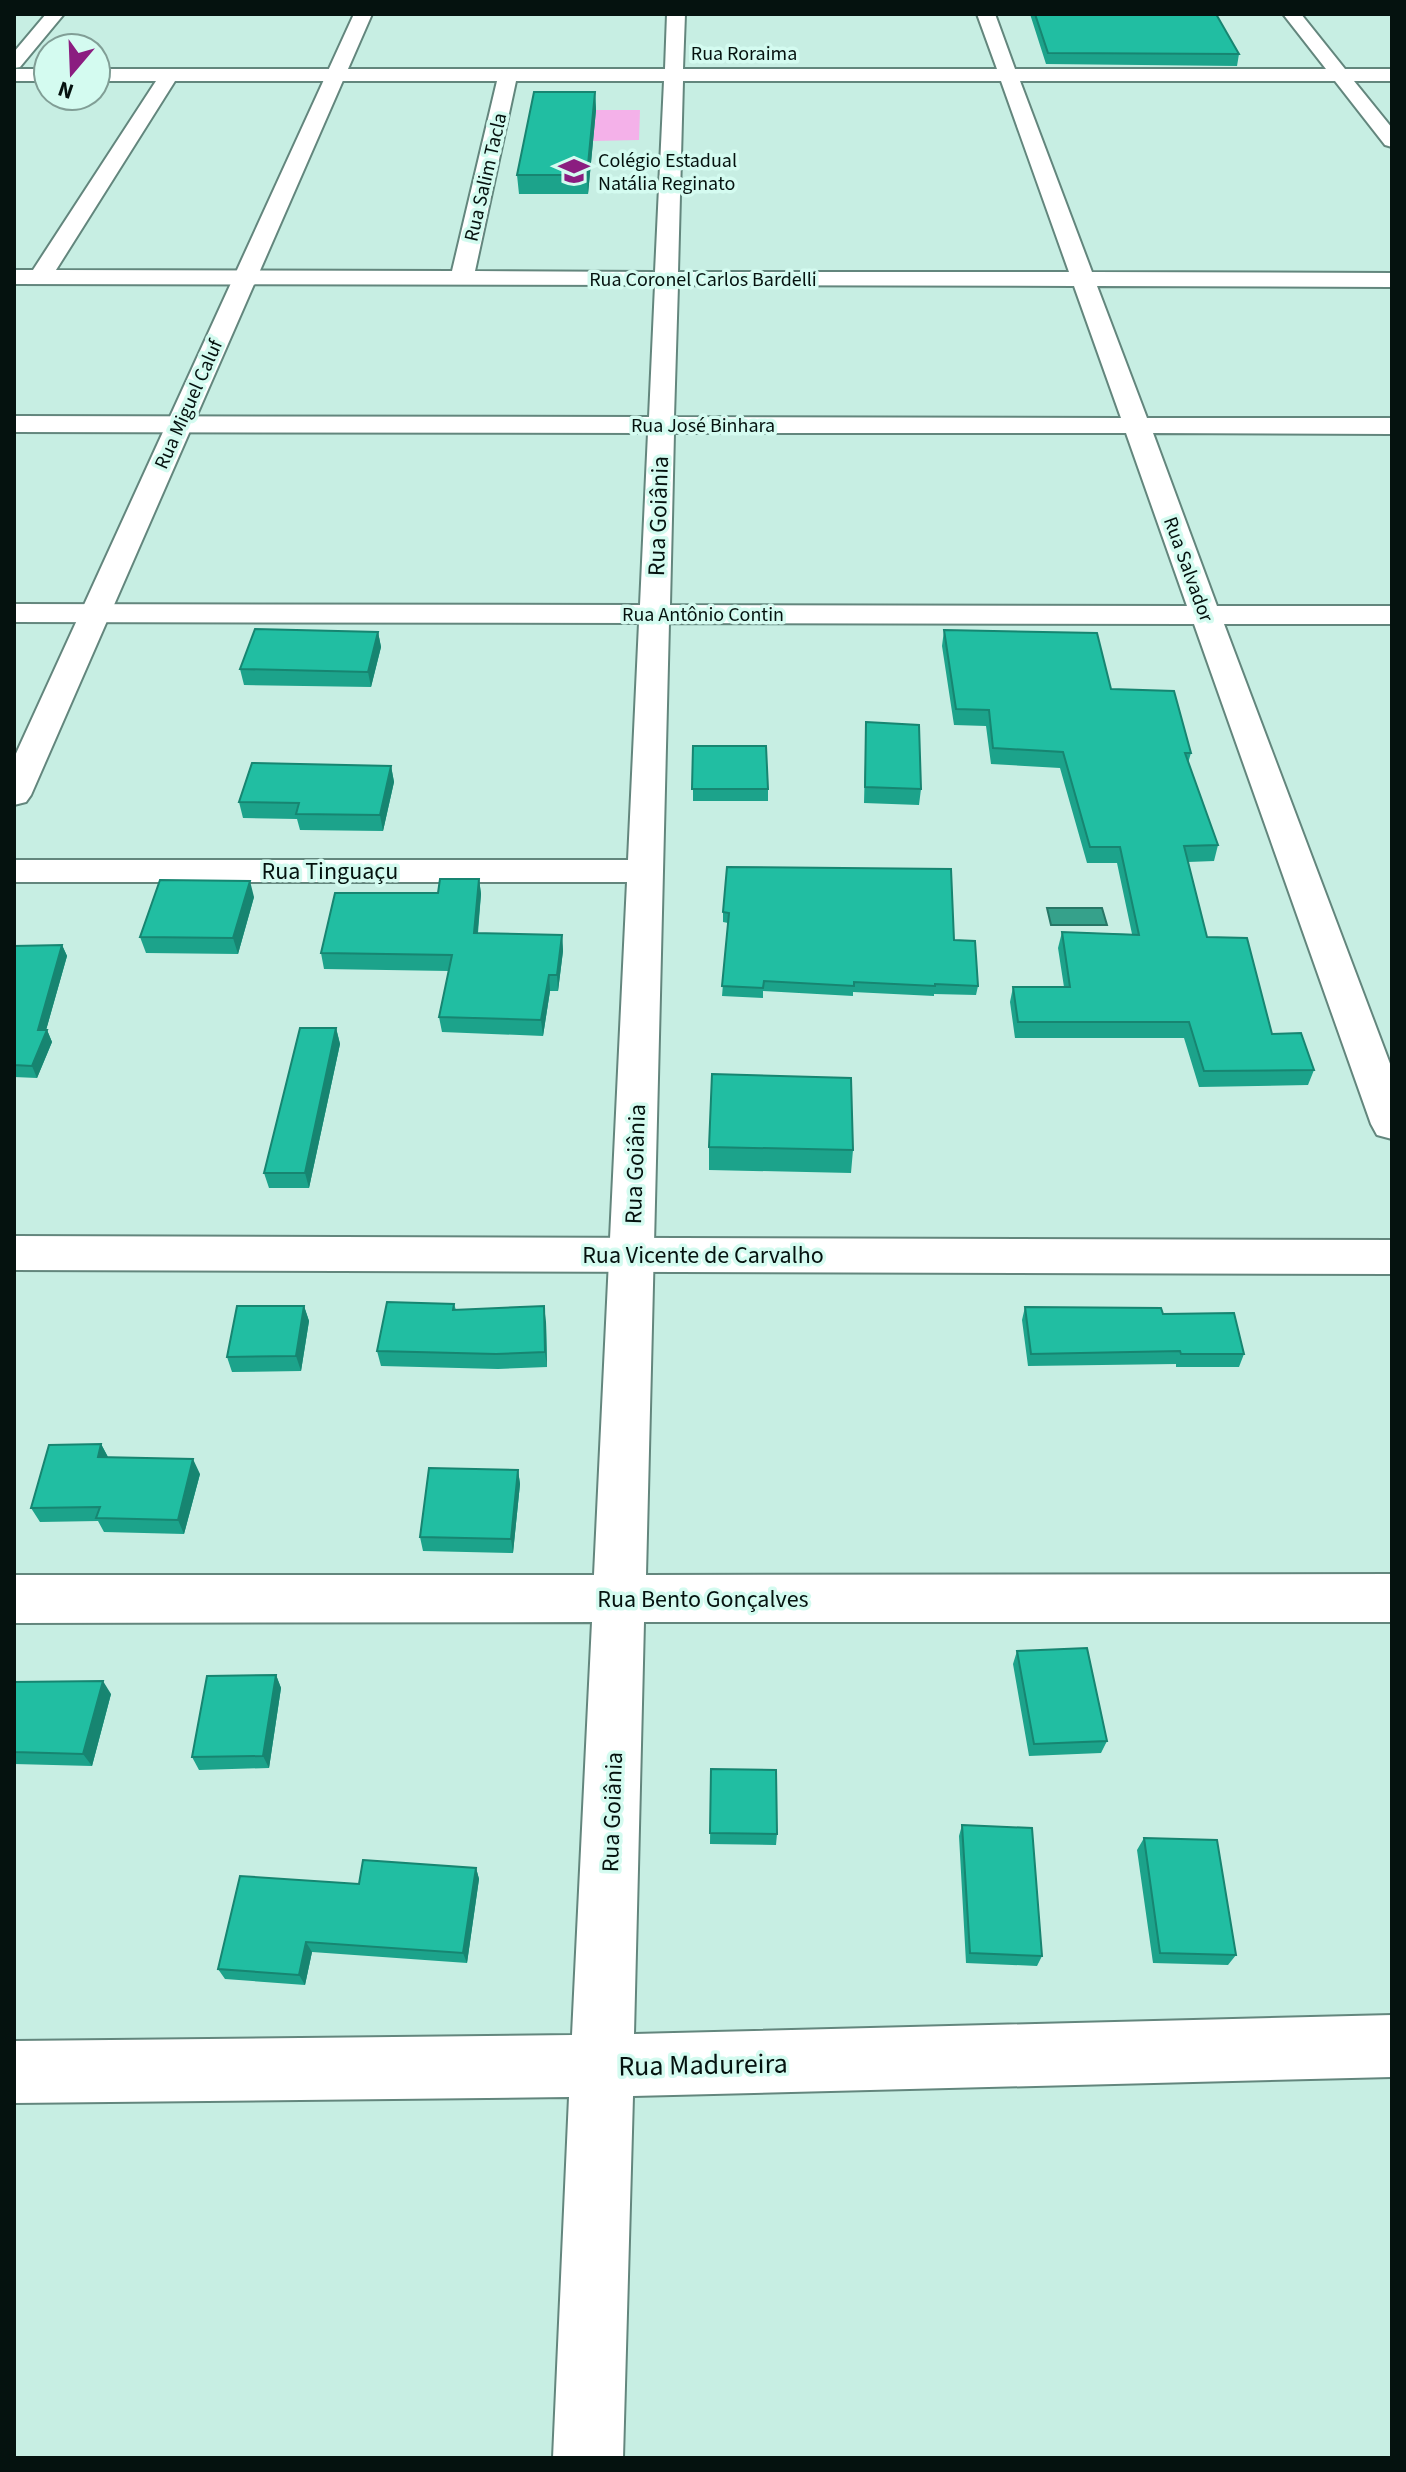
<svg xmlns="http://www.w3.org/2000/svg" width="1406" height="2472" viewBox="0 0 1406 2472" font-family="'Source Sans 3',sans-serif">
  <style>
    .green { fill: #f4b1e9 }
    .water { fill: #36a18b; stroke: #277666; stroke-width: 2 }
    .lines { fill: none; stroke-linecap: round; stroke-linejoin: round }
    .street-casing { stroke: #63867d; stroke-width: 4 }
    .secondary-casing { stroke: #63867d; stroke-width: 4 }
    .street { fill: #fff; fill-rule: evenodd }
    .secondary { fill: #fff; fill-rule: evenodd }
    .wall { fill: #1ca38b }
    .shaded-wall { fill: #178571 }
    .building { fill: #21bea2; stroke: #178571; stroke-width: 2 }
    .labels { text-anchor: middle; stroke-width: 7; stroke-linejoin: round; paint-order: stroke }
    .far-street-label { font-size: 20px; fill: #05120f; stroke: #d4fbf0 }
    .far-poi-label { font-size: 20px; fill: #05120f; stroke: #d4fbf0; text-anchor: start }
    .street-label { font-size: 24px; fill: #05120f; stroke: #d4fbf0 }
    .near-street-label { font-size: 28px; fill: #05120f; stroke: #d4fbf0 }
  </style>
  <rect width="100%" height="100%" fill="#c7eee3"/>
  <path class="green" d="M 596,110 L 640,110 L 639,140 L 593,141 Z"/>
  <path class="water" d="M 1047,908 L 1102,908 L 1107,925 L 1051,925 Z"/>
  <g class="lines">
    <g class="street-casing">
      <path id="street" d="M 667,14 L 685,14 L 683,69 L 997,69 L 977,14 L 995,14 L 1015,69 L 1326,69 L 1283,14 L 1301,14 L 1345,69 L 1392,69 L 1392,81 L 1354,81 L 1392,128 L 1392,147 L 1385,145 L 1335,81 L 1020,81 L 1092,272 L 1392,273 L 1392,287 L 1097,286 L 1147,418 L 1392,418 L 1392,434 L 1153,433 L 1217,606 L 1392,606 L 1392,624 L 1224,624 L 1392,1069 L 1392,1139 L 1377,1135 L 1371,1124 L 1194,624 L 669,623 L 646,1575 L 1392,1574 L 1392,1622 L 644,1622 L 634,2034 L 1392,2015 L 1392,2077 L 633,2096 L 623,2458 L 553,2458 L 569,2097 L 14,2103 L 14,2041 L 572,2035 L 592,1622 L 14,1623 L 14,1575 L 594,1575 L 627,882 L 14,882 L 14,860 L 628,860 L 639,623 L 14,622 L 14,604 L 640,605 L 648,433 L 14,432 L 14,416 L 649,417 L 655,285 L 14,284 L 14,270 L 33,270 L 156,81 L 96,81 L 96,69 L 665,69 ZM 175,81 L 497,81 L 452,271 L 56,270 ZM 516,81 L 664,81 L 655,272 L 475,271 ZM 683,81 L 1001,81 L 1069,272 L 678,272 ZM 678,285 L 1074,286 L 1121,418 L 674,417 ZM 674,433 L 1126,433 L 1187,606 L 670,605 Z
        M 14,69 L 48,69 L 48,81 L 14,81 Z"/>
    </g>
    <g class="secondary-casing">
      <path id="secondary" d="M 46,14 L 64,14 L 20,67 L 14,68 L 14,52 Z
        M 354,14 L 372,14 L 31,795 L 26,802 L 14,805 L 14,758 Z
        M 14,1236 L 1392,1240 L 1392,1274 L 14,1270 Z"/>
    </g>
    <use href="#street" class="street"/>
    <use href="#secondary" class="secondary"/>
  </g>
  <path class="wall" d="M 1030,14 L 1216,14 L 1239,54 L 1237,66 L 1046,64 Z
    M 595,92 L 596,110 L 588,194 L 519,194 L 517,175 Z
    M 944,630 L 1111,689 L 1191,753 L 1188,763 L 1218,845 L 1214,861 L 1188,862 L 1207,937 L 1272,1034 L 1314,1070 L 1308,1085 L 1199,1087 L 1184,1038 L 1015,1038 L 1010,1002 L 1013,987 L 1064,987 L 1058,948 L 1062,932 L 1132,934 L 1117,863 L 1087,863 L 1060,768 L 991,764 L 986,726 L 954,725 L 942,646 Z
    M 378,632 L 381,647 L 371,687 L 244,685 L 240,669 Z
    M 866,722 L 921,789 L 919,805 L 864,803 Z
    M 693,746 L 768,789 L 768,801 L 693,801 Z
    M 391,766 L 394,782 L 383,831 L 300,830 L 297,819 L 243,818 L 239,802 Z
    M 479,879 L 481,894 L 478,933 L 562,935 L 563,951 L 558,991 L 550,991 L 543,1036 L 442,1032 L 439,1017 L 449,971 L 324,969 L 321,953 L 438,893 Z
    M 254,897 L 238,954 L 146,953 L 140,937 Z
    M 723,912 L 954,940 L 978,986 L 976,995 L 934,994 L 934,996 L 853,992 L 853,996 L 763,991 L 763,998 L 722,996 L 728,923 L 723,922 Z
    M 62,945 L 67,956 L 46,1030 L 47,1030 L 52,1042 L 37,1078 L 14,1077 L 14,946 Z
    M 336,1028 L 340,1044 L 309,1188 L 269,1188 L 264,1173 Z
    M 709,1147 L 853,1150 L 851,1173 L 709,1170 Z
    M 454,1304 L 456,1310 L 546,1322 L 547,1367 L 498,1369 L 381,1366 L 377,1351 Z
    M 304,1306 L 309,1321 L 301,1371 L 232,1372 L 227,1357 Z
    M 1025,1307 L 1163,1314 L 1244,1354 L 1239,1367 L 1176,1367 L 1176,1364 L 1028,1366 L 1022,1320 Z
    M 101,1444 L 108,1457 L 200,1474 L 184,1534 L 104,1532 L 98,1521 L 40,1522 L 31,1508 Z
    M 518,1470 L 520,1484 L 513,1553 L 423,1551 L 420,1537 Z
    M 1017,1651 L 1107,1741 L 1101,1753 L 1029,1756 L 1013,1664 Z
    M 276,1675 L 281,1688 L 269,1768 L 199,1770 L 192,1757 Z
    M 14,1682 L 111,1694 L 92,1766 L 14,1764 Z
    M 711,1769 L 777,1834 L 776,1845 L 710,1844 Z
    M 962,1825 L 1042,1956 L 1037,1966 L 966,1963 L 959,1836 Z
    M 1144,1838 L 1236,1955 L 1228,1965 L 1153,1963 L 1137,1850 Z
    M 476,1868 L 479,1879 L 467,1963 L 312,1952 L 305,1985 L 225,1979 L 218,1969 L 359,1884 Z"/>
  <path class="shaded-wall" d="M 595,92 L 596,110 L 588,194 L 587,175 Z
    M 378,632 L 381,647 L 371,687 L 368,672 Z
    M 391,766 L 394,782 L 383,831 L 380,815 Z
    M 479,879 L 481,894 L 476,949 L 474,933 Z
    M 250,881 L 254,897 L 238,954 L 233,938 Z
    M 562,935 L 563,951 L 558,991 L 557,975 Z
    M 62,945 L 67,956 L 43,1041 L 47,1030 L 52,1042 L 37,1078 L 32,1066 L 38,1030 Z
    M 549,975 L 550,991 L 543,1036 L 541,1020 Z
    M 336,1028 L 340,1044 L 309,1188 L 305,1173 Z
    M 304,1306 L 309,1321 L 301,1371 L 296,1356 Z
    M 544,1306 L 546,1322 L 547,1367 L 545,1352 Z
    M 101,1444 L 109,1459 L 98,1457 Z
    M 193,1459 L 200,1474 L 184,1534 L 178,1520 Z
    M 518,1470 L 520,1484 L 513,1553 L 511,1539 Z
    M 276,1675 L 281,1688 L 269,1768 L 263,1756 Z
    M 103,1681 L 111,1694 L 92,1766 L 83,1754 Z
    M 476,1868 L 479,1879 L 467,1963 L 463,1953 Z
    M 306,1942 L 312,1952 L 305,1985 L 299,1975 Z"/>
  <path class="building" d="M 1035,14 L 1216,14 L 1239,54 L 1048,53 Z
    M 534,92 L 595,92 L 587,175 L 517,175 Z
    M 255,629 L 378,632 L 368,672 L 240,669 Z
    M 944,630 L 1097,633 L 1111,689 L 1174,691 L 1191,753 L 1185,753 L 1218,845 L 1184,846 L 1207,937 L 1247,938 L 1272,1034 L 1301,1033 L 1314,1070 L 1204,1071 L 1189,1022 L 1018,1022 L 1013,987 L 1070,987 L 1062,932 L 1139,935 L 1120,847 L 1090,847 L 1063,752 L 993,748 L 989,710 L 956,709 Z
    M 866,722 L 919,725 L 921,789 L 865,787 Z
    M 693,746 L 766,746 L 768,789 L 692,789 Z
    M 252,763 L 391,766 L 380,815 L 296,814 L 299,803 L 239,802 Z
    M 727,867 L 951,869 L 954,940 L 975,941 L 978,986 L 935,984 L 935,986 L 854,982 L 854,986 L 764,981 L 763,988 L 722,986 L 729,913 L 723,912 Z
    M 440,879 L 479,879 L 474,933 L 562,935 L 557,975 L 549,975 L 541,1020 L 439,1017 L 452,955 L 321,953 L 335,893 L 438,893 Z
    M 160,880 L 250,881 L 233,938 L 140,937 Z
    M 62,945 L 38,1030 L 47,1030 L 32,1066 L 14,1065 L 14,946 Z
    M 300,1028 L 336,1028 L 305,1173 L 264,1173 Z
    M 712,1074 L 851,1078 L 853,1150 L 709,1147 Z
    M 387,1302 L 454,1304 L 453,1310 L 544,1306 L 545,1352 L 496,1354 L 377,1351 Z
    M 237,1306 L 304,1306 L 296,1356 L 227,1357 Z
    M 1025,1307 L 1161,1308 L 1163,1314 L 1234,1313 L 1244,1354 L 1181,1354 L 1180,1351 L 1031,1354 Z
    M 101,1444 L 98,1457 L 193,1459 L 178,1520 L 96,1518 L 100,1507 L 31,1508 L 49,1445 Z
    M 429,1468 L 518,1470 L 511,1539 L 420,1537 Z
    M 1087,1648 L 1107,1741 L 1034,1744 L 1017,1651 Z
    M 276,1675 L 263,1756 L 192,1757 L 207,1676 Z
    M 103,1681 L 83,1754 L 14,1752 L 14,1682 Z
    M 711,1769 L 776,1770 L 777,1834 L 710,1833 Z
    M 962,1825 L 1032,1828 L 1042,1956 L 970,1953 Z
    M 1144,1838 L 1217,1840 L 1236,1955 L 1160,1953 Z
    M 363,1860 L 476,1868 L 463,1953 L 306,1942 L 299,1975 L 218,1969 L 240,1876 L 359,1884 Z"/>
  <defs>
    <g id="school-bare" transform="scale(2.4)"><path d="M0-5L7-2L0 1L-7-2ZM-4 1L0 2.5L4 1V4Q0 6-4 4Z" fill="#8b1d80" stroke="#d4fbf0" stroke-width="2.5" paint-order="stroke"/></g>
  </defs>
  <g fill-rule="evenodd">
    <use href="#school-bare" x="574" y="171"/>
  </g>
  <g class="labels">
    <g class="far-street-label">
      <text x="744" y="60">Rua Roraima</text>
      <text transform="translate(485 177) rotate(-77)" y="7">Rua Salim Tacla</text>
      <text x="703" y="286">Rua Coronel Carlos Bardelli</text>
      <text transform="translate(188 404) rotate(-66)" y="7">Rua Miguel Caluf</text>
      <text x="703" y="432">Rua José Binhara</text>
      <text transform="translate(1189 569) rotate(70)" y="7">Rua Salvador</text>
      <text x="703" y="621">Rua Antônio Contin</text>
    </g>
    <g class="far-poi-label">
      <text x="598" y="167">Colégio Estadual<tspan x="598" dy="23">Natália Reginato</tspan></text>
    </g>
    <g class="street-label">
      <text transform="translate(658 516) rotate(-88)" y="8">Rua Goiânia</text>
      <text x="330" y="879">Rua Tinguaçu</text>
      <text transform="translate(635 1164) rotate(-88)" y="8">Rua Goiânia</text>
      <text x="703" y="1263">Rua Vicente de Carvalho</text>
      <text x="703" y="1607">Rua Bento Gonçalves</text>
      <text transform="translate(612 1812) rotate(-88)" y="8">Rua Goiânia</text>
    </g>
    <g class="near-street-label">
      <text transform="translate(703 2064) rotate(-1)" y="10">Rua Madureira</text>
    </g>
  </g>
  <rect width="1406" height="2472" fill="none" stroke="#05120f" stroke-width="32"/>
  <g transform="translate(72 72) rotate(199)"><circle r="38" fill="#d4fbf0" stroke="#819e96" stroke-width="2"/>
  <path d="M0-6L14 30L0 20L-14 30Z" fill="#8b1d80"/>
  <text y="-12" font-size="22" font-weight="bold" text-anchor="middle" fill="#05120f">N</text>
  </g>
</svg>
